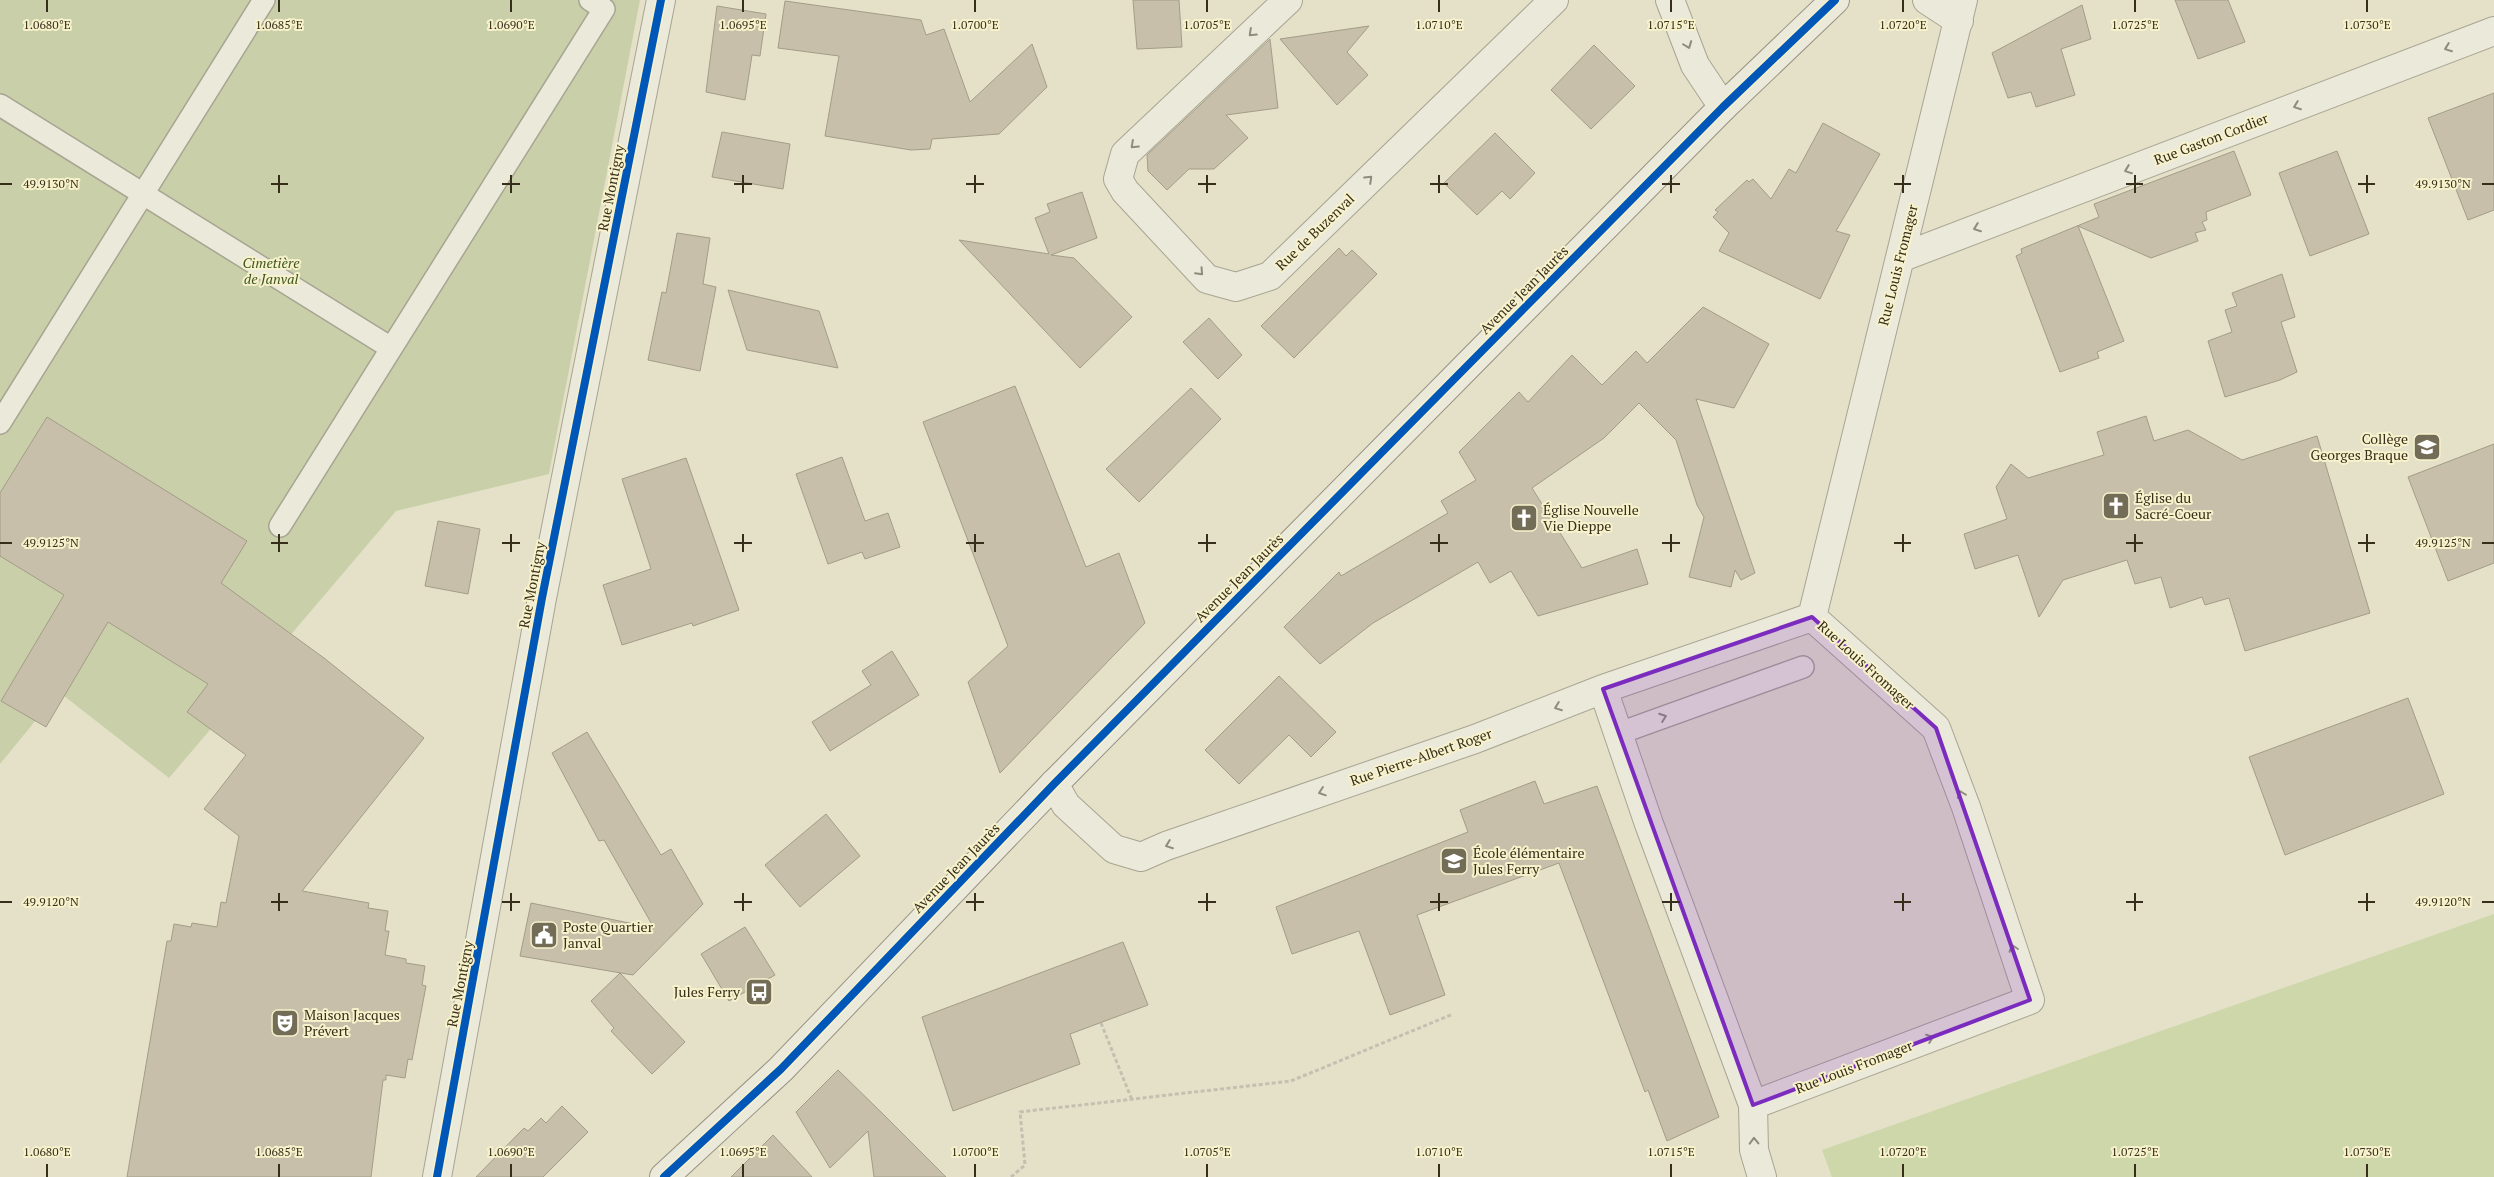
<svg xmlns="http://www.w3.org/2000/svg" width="2494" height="1177" viewBox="0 0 2494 1177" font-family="'PT Serif',serif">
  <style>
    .green { fill: #cdd7a9 }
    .cemetery { fill: #c9d0a9 }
    .building { fill: #c7bfa9; stroke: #a39c88 }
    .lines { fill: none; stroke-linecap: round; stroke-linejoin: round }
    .lane-casing { stroke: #a8a492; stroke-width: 24 }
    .street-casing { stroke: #a8a492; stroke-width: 30 }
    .secondary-casing { stroke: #989382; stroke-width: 30 }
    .path { stroke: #c3c0b1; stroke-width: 3; stroke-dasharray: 4 2.5; stroke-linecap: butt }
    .lane { stroke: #ebe9da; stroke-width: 21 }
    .street { stroke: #ebe9da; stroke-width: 28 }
    .secondary { stroke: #ebe9da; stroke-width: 28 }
    .cycleway-casing { stroke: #f7f2cb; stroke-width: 11 }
    .cycleway { stroke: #0057b8; stroke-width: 8 }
    .oneway { stroke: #908b7a }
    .marked { fill: #7b2cbf; fill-opacity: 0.2; stroke: #7b2cbf; stroke-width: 4; stroke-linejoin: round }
    .ticks { fill: none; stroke: #362d1a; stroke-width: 2 }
    .labels { text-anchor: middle; stroke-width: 4; stroke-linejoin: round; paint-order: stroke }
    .street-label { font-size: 14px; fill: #362d1a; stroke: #f7f2cb }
    .park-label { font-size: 14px; font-style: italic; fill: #3d5420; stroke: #f7f2cb }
    .poi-label { font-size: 14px; fill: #362d1a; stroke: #f7f2cb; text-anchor: start }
    .ticks-label { font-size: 12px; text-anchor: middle; fill: #362d1a; stroke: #f7f2cb; stroke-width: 4; stroke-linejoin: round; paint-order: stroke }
  </style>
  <rect width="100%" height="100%" fill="#e4e1c8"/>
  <path class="green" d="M 2494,914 L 2494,1177 L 1832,1177 L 1822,1150 Z"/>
  <path class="cemetery" d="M 0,0 L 640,0 L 549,474 L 396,511 L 169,778 L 59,692 L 0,764 Z"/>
  <path class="building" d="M 1133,0 L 1179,0 L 1182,47 L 1137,49 Z
    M 2175,0 L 2228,0 L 2245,42 L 2198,59 Z
    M 785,1 L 921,20 L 926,35 L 944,29 L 970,102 L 1032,44 L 1047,87 L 999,134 L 932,139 L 930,149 L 911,150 L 825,136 L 839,56 L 778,48 Z
    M 2082,5 L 2091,39 L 2061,49 L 2075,95 L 2036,107 L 2031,92 L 2008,98 L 1992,53 Z
    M 717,6 L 766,14 L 760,56 L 752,55 L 745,100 L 706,92 Z
    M 1369,26 L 1347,52 L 1368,75 L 1337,105 L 1280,39 Z
    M 1270,39 L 1278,108 L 1226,115 L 1248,138 L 1214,169 L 1189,169 L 1167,190 L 1148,171 L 1147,155 Z
    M 1594,45 L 1635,86 L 1591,129 L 1551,90 Z
    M 2494,93 L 2494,210 L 2468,220 L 2428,118 Z
    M 1823,123 L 1880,154 L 1836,231 L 1850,235 L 1820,299 L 1719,251 L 1729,233 L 1713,217 L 1718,212 L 1715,210 L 1747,180 L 1749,182 L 1753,179 L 1771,199 L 1789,169 L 1796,173 Z
    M 722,132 L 790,144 L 783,189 L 712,177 Z
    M 1495,133 L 1535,173 L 1510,199 L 1502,191 L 1477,215 L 1444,183 Z
    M 2234,151 L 2251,195 L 2206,212 L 2207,220 L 2202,222 L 2206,230 L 2195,233 L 2198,241 L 2151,258 L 2078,226 L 2124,341 L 2097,352 L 2099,358 L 2060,372 L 2016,256 L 2022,253 L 2021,249 L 2099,217 L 2094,204 Z
    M 2337,151 L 2369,234 L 2310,256 L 2279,173 Z
    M 1082,192 L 1097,238 L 1051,255 L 1074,258 L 1132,317 L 1080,368 L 959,240 L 1049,254 L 1035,218 L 1050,212 L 1047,204 Z
    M 677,233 L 710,238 L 703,284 L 716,287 L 700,371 L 648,360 L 662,292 L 666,293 Z
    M 1339,248 L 1346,256 L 1352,250 L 1377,274 L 1294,358 L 1261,326 Z
    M 2282,274 L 2295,317 L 2281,322 L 2297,372 L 2280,380 L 2225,397 L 2208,341 L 2232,332 L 2225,310 L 2237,306 L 2232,293 Z
    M 728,290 L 819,311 L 838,368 L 747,350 Z
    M 1703,307 L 1769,344 L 1734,408 L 1696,399 L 1755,573 L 1741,580 L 1735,570 L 1731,587 L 1689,577 L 1704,517 L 1697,505 L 1676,440 L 1639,403 L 1604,438 L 1532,488 L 1582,568 L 1637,549 L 1648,584 L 1538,616 L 1511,571 L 1490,583 L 1478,562 L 1373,623 L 1320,664 L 1284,627 L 1339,572 L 1341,576 L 1448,513 L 1441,501 L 1476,480 L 1459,452 L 1519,392 L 1528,402 L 1572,355 L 1602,385 L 1636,351 L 1647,363 Z
    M 1209,318 L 1242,355 L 1218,379 L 1183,342 Z
    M 1015,386 L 1086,567 L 1119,553 L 1145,623 L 1000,773 L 968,682 L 1008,646 L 923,422 Z
    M 1191,388 L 1221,419 L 1139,502 L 1106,469 Z
    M 2146,416 L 2154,441 L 2188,430 L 2242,460 L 2317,436 L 2370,613 L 2245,651 L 2229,598 L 2205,605 L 2202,597 L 2170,608 L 2161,577 L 2135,584 L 2127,560 L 2063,580 L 2039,617 L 2018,555 L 1975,569 L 1964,534 L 2007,519 L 1996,487 L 2011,464 L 2028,478 L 2104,455 L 2097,432 Z
    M 47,417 L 247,541 L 221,583 L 324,658 L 424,738 L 302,891 L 369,903 L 368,908 L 388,911 L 385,931 L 389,931 L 385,955 L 406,959 L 406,963 L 425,966 L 422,985 L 426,986 L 412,1060 L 408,1059 L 405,1078 L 386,1075 L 386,1080 L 383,1080 L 371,1177 L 127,1177 L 167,941 L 171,941 L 174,924 L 191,927 L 192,923 L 217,927 L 221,902 L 226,903 L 239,836 L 204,809 L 246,755 L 187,712 L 208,684 L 108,622 L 46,727 L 1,701 L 64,595 L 0,556 L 0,493 Z
    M 2494,444 L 2494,563 L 2448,581 L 2408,477 Z
    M 842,457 L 865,521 L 888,513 L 900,547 L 865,559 L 862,552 L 828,564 L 796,474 Z
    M 686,458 L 739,610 L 693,626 L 692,623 L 622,645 L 603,585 L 651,569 L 622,479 Z
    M 438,521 L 480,529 L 468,594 L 425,586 Z
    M 892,651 L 919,695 L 830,751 L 812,722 L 871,685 L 862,671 Z
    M 1279,676 L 1336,732 L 1311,757 L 1289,735 L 1239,784 L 1205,750 Z
    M 2408,698 L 2444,794 L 2285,855 L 2249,757 Z
    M 587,732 L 661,855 L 671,849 L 703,904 L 633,975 L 520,956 L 531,903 L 654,928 L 604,840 L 599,841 L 552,753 Z
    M 1535,781 L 1544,804 L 1597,786 L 1719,1117 L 1667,1141 L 1648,1090 L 1645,1092 L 1559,863 L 1417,915 L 1445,995 L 1390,1015 L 1359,931 L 1292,954 L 1276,907 L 1468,832 L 1460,810 Z
    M 826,814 L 860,856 L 800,907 L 765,865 Z
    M 745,927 L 775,975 L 729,1001 L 701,954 Z
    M 1123,942 L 1148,1005 L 1070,1034 L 1080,1064 L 953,1111 L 922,1017 Z
    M 620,973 L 685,1042 L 652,1074 L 611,1031 L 614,1028 L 591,1001 Z
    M 838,1070 L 884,1115 L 946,1177 L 874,1177 L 868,1131 L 830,1168 L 796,1112 Z
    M 562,1106 L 588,1132 L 543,1177 L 476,1177 L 524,1128 L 528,1131 L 541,1118 L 546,1123 Z
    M 773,1135 L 812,1177 L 731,1177 Z"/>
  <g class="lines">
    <g class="lane-casing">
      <path id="lane" d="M 0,105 L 391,348
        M 0,423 L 264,0
        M 280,526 L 604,9 L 590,0
        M 1617,734 L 1803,667"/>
    </g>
    <g class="street-casing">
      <path id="street" d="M 1288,0 L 1125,154 L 1118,179 L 1125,191 L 1207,279 L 1236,287 L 1270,276 L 1554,0
        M 1670,0 L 1695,65 L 1723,107
        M 1927,0 L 1959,21
        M 1900,258 L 2494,31
        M 1812,617 L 1963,0
        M 1603,689 L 1649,824 L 1753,1105 L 1754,1150 L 1762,1177
        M 1054,784 L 1066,805 L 1114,849 L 1141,857 L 1166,846 L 1475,739 L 1603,689 L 1812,617
        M 1753,1105 L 2030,1000 L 1966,807 L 1936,728 L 1812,617
        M 437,1177 L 542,598 L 661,0"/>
    </g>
    <g class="secondary-casing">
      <path id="secondary" d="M 664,1177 L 781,1069 L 1054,784 L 1723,107 L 1835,0"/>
    </g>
    <path class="path" d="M 1101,1023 L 1132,1100
      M 1011,1177 L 1025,1165 L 1020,1112 L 1291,1081 L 1453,1014"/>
    <use href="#lane" class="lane"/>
    <use href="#street" class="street"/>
    <use href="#secondary" class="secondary"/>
    <g class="cycleway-casing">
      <path id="cycleway" d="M 437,1177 L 542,598 L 661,0
        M 664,1177 L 781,1069 L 1054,784 L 1723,107 L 1835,0"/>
    </g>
    <use href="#cycleway" class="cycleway"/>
  </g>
  <defs><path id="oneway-chevron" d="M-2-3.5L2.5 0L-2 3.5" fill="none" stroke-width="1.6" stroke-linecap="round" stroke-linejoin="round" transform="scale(1.25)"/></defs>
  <g class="oneway">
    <use href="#oneway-chevron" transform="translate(1252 33) rotate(137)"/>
    <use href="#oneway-chevron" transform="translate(1688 45) rotate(69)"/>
    <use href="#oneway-chevron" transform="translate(2448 48) rotate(159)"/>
    <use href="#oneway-chevron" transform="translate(2297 106) rotate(159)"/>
    <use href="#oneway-chevron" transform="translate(1134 145) rotate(137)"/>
    <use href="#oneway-chevron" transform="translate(2128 170) rotate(159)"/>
    <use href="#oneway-chevron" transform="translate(1369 179) rotate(-44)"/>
    <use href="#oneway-chevron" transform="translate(1977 228) rotate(159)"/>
    <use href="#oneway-chevron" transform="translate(1200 272) rotate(47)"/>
    <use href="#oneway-chevron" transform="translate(1558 707) rotate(159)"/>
    <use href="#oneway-chevron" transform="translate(1663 717) rotate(-20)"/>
    <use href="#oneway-chevron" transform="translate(1322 792) rotate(161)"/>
    <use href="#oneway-chevron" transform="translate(1961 794) rotate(-111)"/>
    <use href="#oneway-chevron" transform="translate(1169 845) rotate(159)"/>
    <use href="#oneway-chevron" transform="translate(2013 948) rotate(-108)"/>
    <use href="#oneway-chevron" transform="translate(1930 1038) rotate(-21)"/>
    <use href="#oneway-chevron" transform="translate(1754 1141) rotate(-91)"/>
  </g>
  <path class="marked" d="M 1812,617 L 1936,728 L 2030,1000 L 1753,1105 L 1603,689 Z"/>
  <path class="ticks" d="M 47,0 L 47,12M 279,0 L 279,12M 511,0 L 511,12M 743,0 L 743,12M 975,0 L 975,12M 1207,0 L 1207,12M 1439,0 L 1439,12M 1671,0 L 1671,12M 1903,0 L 1903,12M 2135,0 L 2135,12M 2367,0 L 2367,12M 279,175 L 279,193M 511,175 L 511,193M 743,175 L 743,193M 975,175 L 975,193M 1207,175 L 1207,193M 1439,175 L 1439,193M 1671,175 L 1671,193M 1903,175 L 1903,193M 2135,175 L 2135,193M 2367,175 L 2367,193M 0,184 L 12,184M 271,184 L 288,184M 502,184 L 520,184M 734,184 L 752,184M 966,184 L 984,184M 1198,184 L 1216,184M 1430,184 L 1448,184M 1662,184 L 1680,184M 1894,184 L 1911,184M 2126,184 L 2143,184M 2358,184 L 2375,184M 2482,184 L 2494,184M 279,534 L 279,552M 511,534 L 511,552M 743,534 L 743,552M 975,534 L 975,552M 1207,534 L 1207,552M 1439,534 L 1439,552M 1671,534 L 1671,552M 1903,534 L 1903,552M 2135,534 L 2135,552M 2367,534 L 2367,552M 0,543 L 12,543M 271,543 L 288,543M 502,543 L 520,543M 734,543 L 752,543M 966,543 L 984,543M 1198,543 L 1216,543M 1430,543 L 1448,543M 1662,543 L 1680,543M 1894,543 L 1911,543M 2126,543 L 2143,543M 2358,543 L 2375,543M 2482,543 L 2494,543M 279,893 L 279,911M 511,893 L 511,911M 743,893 L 743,911M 975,893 L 975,911M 1207,893 L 1207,911M 1439,893 L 1439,911M 1671,893 L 1671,911M 1903,893 L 1903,911M 2135,893 L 2135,911M 2367,893 L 2367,911M 0,902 L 12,902M 271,902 L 288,902M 502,902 L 520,902M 734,902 L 752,902M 966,902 L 984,902M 1198,902 L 1216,902M 1430,902 L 1448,902M 1662,902 L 1680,902M 1894,902 L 1911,902M 2126,902 L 2143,902M 2358,902 L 2375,902M 2482,902 L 2494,902M 47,1164 L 47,1177M 279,1164 L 279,1177M 511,1164 L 511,1177M 743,1164 L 743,1177M 975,1164 L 975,1177M 1207,1164 L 1207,1177M 1439,1164 L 1439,1177M 1671,1164 L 1671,1177M 1903,1164 L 1903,1177M 2135,1164 L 2135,1177M 2367,1164 L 2367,1177"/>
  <defs>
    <g id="school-square" transform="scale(1.4375)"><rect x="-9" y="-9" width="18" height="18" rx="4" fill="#736c57" stroke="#f7f2cb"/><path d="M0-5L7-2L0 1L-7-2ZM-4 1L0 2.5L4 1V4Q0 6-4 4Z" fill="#fff"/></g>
    <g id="church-square" transform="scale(1.4375)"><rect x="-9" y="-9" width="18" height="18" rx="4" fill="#736c57" stroke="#f7f2cb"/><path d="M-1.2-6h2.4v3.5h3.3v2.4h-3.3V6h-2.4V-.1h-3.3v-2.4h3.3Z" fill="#fff"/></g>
    <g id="civic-square" transform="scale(1.4375)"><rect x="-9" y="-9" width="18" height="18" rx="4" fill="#736c57" stroke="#f7f2cb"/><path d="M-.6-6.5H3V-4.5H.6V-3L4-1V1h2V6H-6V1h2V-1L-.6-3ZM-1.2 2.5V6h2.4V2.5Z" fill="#fff"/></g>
    <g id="bus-square" transform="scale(1.4375)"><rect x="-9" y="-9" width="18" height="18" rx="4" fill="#736c57" stroke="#f7f2cb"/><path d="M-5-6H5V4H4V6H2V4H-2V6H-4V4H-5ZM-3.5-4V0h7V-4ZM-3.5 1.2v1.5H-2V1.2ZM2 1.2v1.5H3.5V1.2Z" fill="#fff"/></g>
    <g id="theatre-square" transform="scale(1.4375)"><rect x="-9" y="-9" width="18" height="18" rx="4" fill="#736c57" stroke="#f7f2cb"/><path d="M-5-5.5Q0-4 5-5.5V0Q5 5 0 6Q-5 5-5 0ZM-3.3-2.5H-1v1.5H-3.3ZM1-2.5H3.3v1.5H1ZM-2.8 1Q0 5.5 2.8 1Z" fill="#fff"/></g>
  </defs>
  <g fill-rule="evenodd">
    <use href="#school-square" x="2427" y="447"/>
    <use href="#church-square" x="2116" y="506"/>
    <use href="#church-square" x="1524" y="518"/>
    <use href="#school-square" x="1454" y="861"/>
    <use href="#civic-square" x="544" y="935"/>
    <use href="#bus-square" x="759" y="992"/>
    <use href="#theatre-square" x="285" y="1023"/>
  </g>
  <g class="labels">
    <g class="street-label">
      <text transform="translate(2211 139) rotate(-21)" y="5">Rue Gaston Cordier</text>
      <text transform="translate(611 188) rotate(-79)" y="5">Rue Montigny</text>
      <text transform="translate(1315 232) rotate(-44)" y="5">Rue de Buzenval</text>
      <text transform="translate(1898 265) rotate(-76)" y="5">Rue Louis Fromager</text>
      <text transform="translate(1524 290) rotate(-45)" y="5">Avenue Jean Jaurès</text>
      <text transform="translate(1239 578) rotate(-45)" y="5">Avenue Jean Jaurès</text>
      <text transform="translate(532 585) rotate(-79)" y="5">Rue Montigny</text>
      <text transform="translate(1866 665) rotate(42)" y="5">Rue Louis Fromager</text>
      <text transform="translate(1421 757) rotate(-19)" y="5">Rue Pierre-Albert Roger</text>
      <text transform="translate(956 868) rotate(-46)" y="5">Avenue Jean Jaurès</text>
      <text transform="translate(460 984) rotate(-79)" y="5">Rue Montigny</text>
      <text transform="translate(1854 1067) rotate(-21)" y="5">Rue Louis Fromager</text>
    </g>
    <g class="park-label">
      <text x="271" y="268">Cimetière<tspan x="271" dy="16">de Janval</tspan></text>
    </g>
    <g class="poi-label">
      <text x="2408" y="444" text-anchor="end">Collège<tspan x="2408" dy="16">Georges Braque</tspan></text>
      <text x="2135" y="503">Église du<tspan x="2135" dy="16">Sacré-Coeur</tspan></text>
      <text x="1543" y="515">Église Nouvelle<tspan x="1543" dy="16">Vie Dieppe</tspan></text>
      <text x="1473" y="858">École élémentaire<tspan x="1473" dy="16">Jules Ferry</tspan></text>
      <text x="563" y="932">Poste Quartier<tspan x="563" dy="16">Janval</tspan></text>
      <text x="740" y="997" text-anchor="end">Jules Ferry</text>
      <text x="304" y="1020">Maison Jacques<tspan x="304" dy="16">Prévert</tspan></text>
    </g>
  </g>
  <g class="ticks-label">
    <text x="47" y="29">1.0680°E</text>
    <text x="279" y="29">1.0685°E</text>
    <text x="511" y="29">1.0690°E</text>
    <text x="743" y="29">1.0695°E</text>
    <text x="975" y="29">1.0700°E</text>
    <text x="1207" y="29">1.0705°E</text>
    <text x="1439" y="29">1.0710°E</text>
    <text x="1671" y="29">1.0715°E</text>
    <text x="1903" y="29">1.0720°E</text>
    <text x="2135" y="29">1.0725°E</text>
    <text x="2367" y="29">1.0730°E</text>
    <text x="51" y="188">49.9130°N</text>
    <text x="2443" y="188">49.9130°N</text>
    <text x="51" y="547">49.9125°N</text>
    <text x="2443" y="547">49.9125°N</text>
    <text x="51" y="906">49.9120°N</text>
    <text x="2443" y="906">49.9120°N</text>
    <text x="47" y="1156">1.0680°E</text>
    <text x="279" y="1156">1.0685°E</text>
    <text x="511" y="1156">1.0690°E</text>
    <text x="743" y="1156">1.0695°E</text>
    <text x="975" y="1156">1.0700°E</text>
    <text x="1207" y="1156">1.0705°E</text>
    <text x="1439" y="1156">1.0710°E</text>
    <text x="1671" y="1156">1.0715°E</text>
    <text x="1903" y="1156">1.0720°E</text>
    <text x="2135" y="1156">1.0725°E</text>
    <text x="2367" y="1156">1.0730°E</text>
  </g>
</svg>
